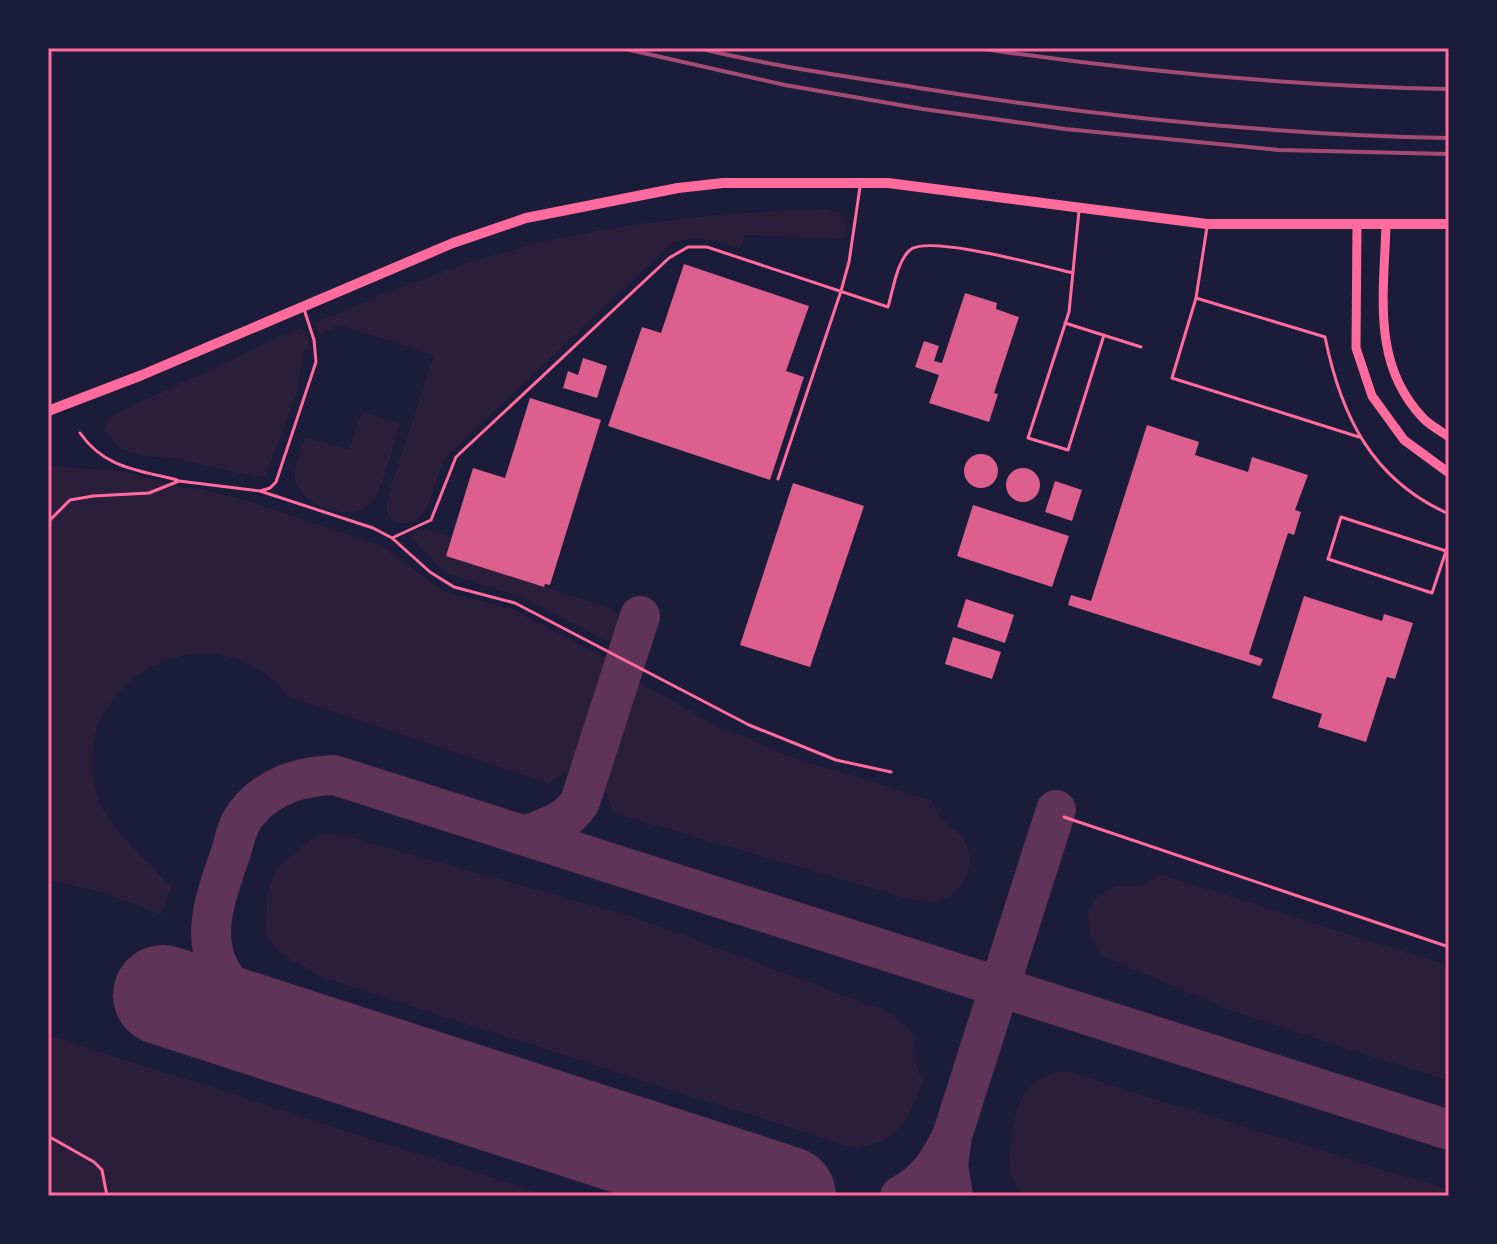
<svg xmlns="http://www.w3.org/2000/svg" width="1497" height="1244" viewBox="0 0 1497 1244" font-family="Jost,sans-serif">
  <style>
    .green { fill: #2a1e3b }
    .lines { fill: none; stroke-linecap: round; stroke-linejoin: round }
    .taxiway { stroke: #603358; stroke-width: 40 }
    .runway { stroke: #603358; stroke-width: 100 }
    .building { fill: #dd5f8e }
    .service { stroke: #ff6b9d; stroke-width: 3 }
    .secondary { stroke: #ff6b9d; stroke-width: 9 }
    .primary { stroke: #ff6b9d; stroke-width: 10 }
    .rail { stroke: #a44b75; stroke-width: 4 }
    .neatline { fill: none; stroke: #ff6b9d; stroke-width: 3 }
  </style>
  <rect width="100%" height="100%" fill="#1b1b3a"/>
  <path class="green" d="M 825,209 L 838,212 L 846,220 L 844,239 L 745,235 L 740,248 C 716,240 694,234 671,244 L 444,459 L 426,511 C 419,521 395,532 388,515 C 385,507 388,496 390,489 L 434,355 L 339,325 L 320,334 L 315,323 C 391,290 471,258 552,240 C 642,220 733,212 825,209 Z
    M 299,328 L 306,331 L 310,347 L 303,352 L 297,392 L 266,475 L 256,477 L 178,459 L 138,455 L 121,449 L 104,431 L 106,421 L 111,416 Z
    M 362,411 L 400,425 C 393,445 383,493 368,506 C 348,523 299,504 295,479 C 293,465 301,450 306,437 L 349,450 Z
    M 48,466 L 123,471 L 185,488 L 202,489 L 249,501 L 382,546 L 443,591 L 512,609 L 613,661 L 580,763 L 549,784 L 288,697 C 213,597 54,685 100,803 C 108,823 154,869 171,887 L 161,914 L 97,891 L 48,880 Z
    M 423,529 L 450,537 L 445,556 L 612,608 L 622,619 L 623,629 L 618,639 L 606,641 L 519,596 L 445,573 L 410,536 L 414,532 Z
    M 631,678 L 717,726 L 794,758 L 931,800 C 935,807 938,816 944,821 C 952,829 961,833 966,844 C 976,866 964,893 940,900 C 930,903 920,900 909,899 L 613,813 L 601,775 Z
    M 322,834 L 342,835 L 634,917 L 883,1010 C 934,1038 904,1045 923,1081 C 906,1122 903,1139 856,1149 L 324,978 L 278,952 L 265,934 L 268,892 L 277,866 C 295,857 303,842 322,834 Z
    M 1160,874 L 1449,966 L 1449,1081 L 1237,1013 L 1105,957 L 1099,952 L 1090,936 L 1088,913 L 1095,899 L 1115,886 L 1140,886 Z
    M 48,1035 L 549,1196 L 48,1196 Z
    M 1065,1071 L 1449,1190 L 1449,1196 L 1023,1196 C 1006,1174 1009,1163 1012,1137 C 1016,1103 1025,1075 1065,1071 Z"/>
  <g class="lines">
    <path class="taxiway" d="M 527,835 C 548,827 567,822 580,802 L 640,616
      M 317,1045 C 282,1025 236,1005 218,966 C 201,930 219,887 231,852 C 235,839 237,824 247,813 C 268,786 301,776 334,775 L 1449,1130
      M 900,1196 C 925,1183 939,1163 951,1138
      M 953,1196 L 948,1166 L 952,1136 L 1056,810"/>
    <path class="runway" d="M 163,995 L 786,1196"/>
  </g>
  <path class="building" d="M 684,264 L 809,306 L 786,371 L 804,377 L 770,480 L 608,426 L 642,327 L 661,333 Z
    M 965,293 L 997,303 L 996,309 L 1019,317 L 994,393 L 998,394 L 989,422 L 929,403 L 939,375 L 915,367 L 924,341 L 939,346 L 934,361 L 942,363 Z
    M 583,358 L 607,366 L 597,398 L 563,388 L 568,371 L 578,375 Z
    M 530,398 L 601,420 L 550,585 L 545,584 L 544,587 L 446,556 L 473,468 L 505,478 Z
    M 1147,425 L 1199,442 L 1195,455 L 1248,472 L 1252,457 L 1308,475 L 1295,510 L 1301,512 L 1294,535 L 1288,533 L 1249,654 L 1263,659 L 1260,666 L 1068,605 L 1071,595 L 1091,601 Z
    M964 471a17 17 0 1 1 34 0a17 17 0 1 1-34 0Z
    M1006 485a17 17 0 1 1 34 0a17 17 0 1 1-34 0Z
    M 1055,481 L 1082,490 L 1072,521 L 1045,512 Z
    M 793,483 L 864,506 L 810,667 L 740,645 Z
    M 973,505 L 1069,536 L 1052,587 L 957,556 Z
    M 1304,596 L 1382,621 L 1384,614 L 1413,623 L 1395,679 L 1387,677 L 1366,742 L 1318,727 L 1322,714 L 1272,698 Z
    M 966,599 L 1014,615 L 1005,643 L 957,627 Z
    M 953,637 L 1001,652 L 992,679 L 945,664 Z"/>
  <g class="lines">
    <path class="service" d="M 1079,211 L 1069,312 L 1028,438 L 1068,450 L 1104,335
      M 1196,298 L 1207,227
      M 1065,323 L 1141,347
      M 80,433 C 104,468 138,470 177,480
      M 1359,437 L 1172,378 L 1196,298 L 1325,337 C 1341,416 1372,480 1449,514
      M 778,479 L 841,291 L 849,262 L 860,187
      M 260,491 L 373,528 L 392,538 L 430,572 L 454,587 L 515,603 L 749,725 L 836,760 L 891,772
      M 48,522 L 70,500 L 93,496 L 149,493 L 179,481 L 260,491 L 270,488 L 276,482 L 316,362 L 314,340 L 304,309
      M 392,538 L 431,520 L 456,457 L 669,258 L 688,247 L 707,247 L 888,307 C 893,290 897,261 910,250 C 928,234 1046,267 1073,273
      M 1446,551 L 1341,517 L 1328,559 L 1432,593 L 1449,542
      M 1064,817 L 1449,947
      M 48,1136 L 94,1162 L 102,1170 L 107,1196"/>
    <path class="secondary" d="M 1357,225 L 1356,348 L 1372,396 L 1404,440 L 1449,473
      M 1386,225 C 1384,294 1371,365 1424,419 C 1431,426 1441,431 1449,437"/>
    <path class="primary" d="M 48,411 L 142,375 L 453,243 L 526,218 L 678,188 L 723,183 L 888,183 L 1207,224 L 1449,224"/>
    <path class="rail" d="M 621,48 L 785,85 L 923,109 L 1065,129 L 1279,150 L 1449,154
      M 698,48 C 771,66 845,76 919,88 C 1095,116 1270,135 1449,138
      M 977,48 C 1132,71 1293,86 1449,89"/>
  </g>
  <rect width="1497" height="1244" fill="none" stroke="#1b1b3a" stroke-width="100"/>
  <rect x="50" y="50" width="1397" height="1144" class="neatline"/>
</svg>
